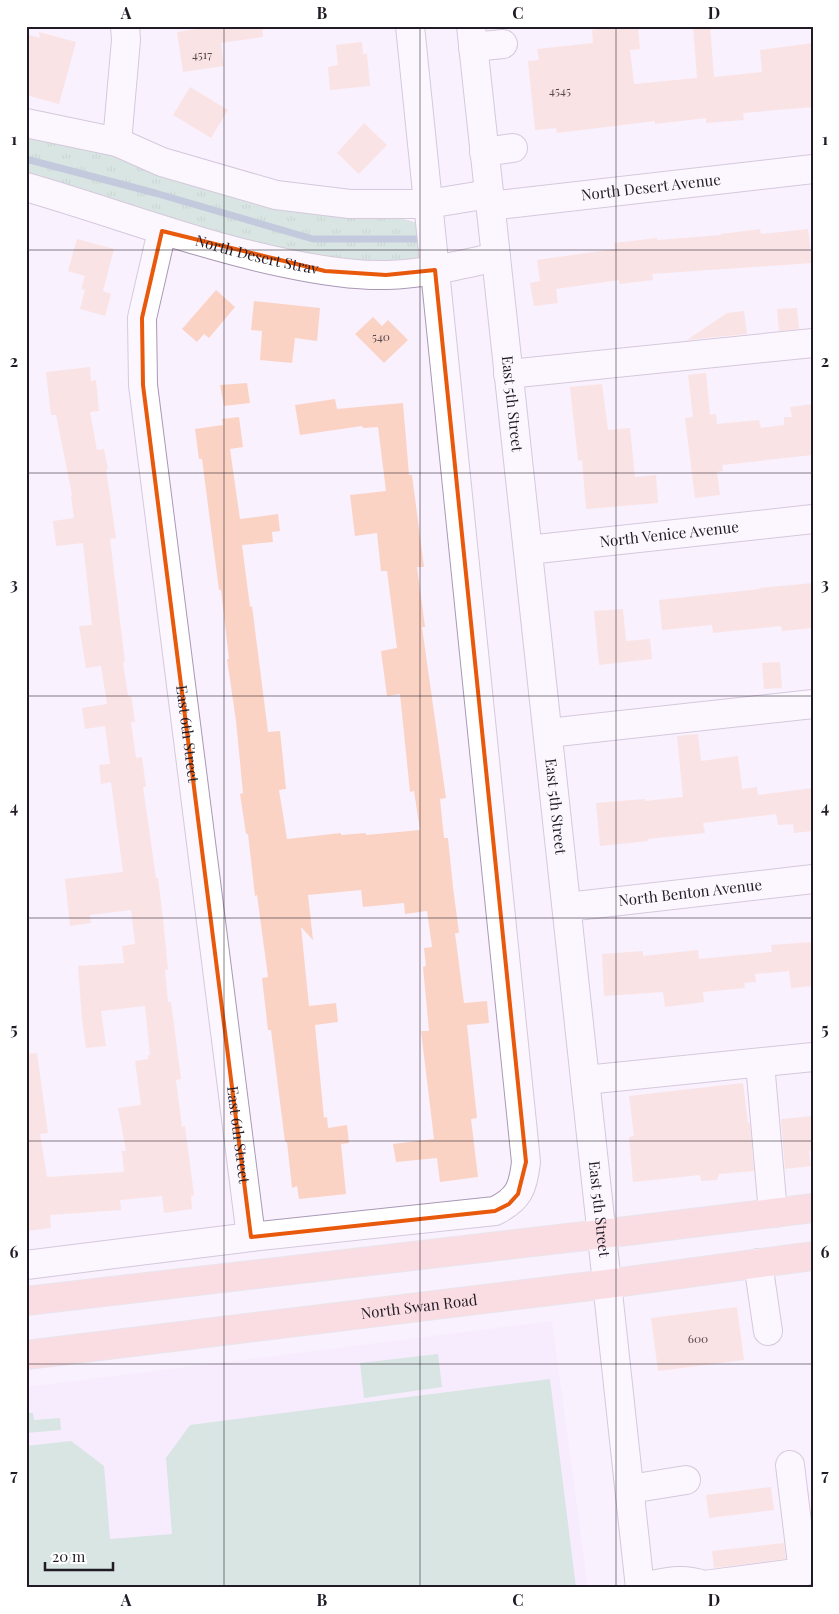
<svg xmlns="http://www.w3.org/2000/svg" width="839" height="1614" viewBox="0 0 839 1614" font-family="'Playfair Display',serif">
  <style>
    .built { fill: #f3e6fd }
    .grass { fill: url(#grass-tufts) }
    .garden { fill: #afd7c1 }
    .lines { fill: none; stroke-linecap: round; stroke-linejoin: round }
    .stream { stroke: #839bb8; stroke-width: 7 }
    .building { fill: #fbd3c5 }
    .minor-casing { stroke: #aa98b6; stroke-width: 30 }
    .major-casing { stroke: #d7d6d8; stroke-width: 30 }
    .minor { stroke: #fff; stroke-width: 28 }
    .major { stroke: #fbc6c3; stroke-width: 28 }
    .marked { fill: none; stroke: #e8590c; stroke-width: 4; stroke-linejoin: round }
    .grid { fill: none; stroke: #211b26; stroke-width: 1; stroke-opacity: 0.55 }
    .labels { text-anchor: middle; stroke-width: 4.5; stroke-linejoin: round; paint-order: stroke }
    .number-label { font-size: 12px; fill: #58494e }
    .street-label { font-size: 15px; fill: #211b26; stroke: #fff }
    .neatline { fill: none; stroke: #211b26; stroke-width: 2 }
    .grid-label { font-size: 16px; text-anchor: middle; font-weight: bold; fill: #211b26 }
  </style>
  <defs>
    <pattern id="grass-tufts" width="24" height="20" patternUnits="userSpaceOnUse" patternTransform="scale(1.25)"><rect width="24" height="20" fill="#afd7c1"/><path d="M3 7l-1-3M5 7V3M7 7l1-3M15 17l-1-3M17 17v-4M19 17l1-3" fill="none" stroke="#96b8a6"/></pattern>
  </defs>
  <rect width="100%" height="100%" fill="#f9f1fe"/>
  <path class="built" d="M 552,1321 L 588,1588 L 26,1588 L 26,1387 Z"/>
  <path class="grass" d="M 26,131 L 353,218 L 400,218 L 421,224 L 427,248 L 420,258 L 386,261 L 312,258 L 266,247 L 26,178 Z"/>
  <path class="garden" d="M 438,1354 L 442,1387 L 364,1398 L 360,1363 Z
    M 550,1379 L 576,1588 L 26,1588 L 26,1446 L 71,1441 L 104,1466 L 110,1539 L 172,1534 L 166,1458 L 190,1425 Z
    M 26,1413 L 33,1413 L 34,1420 L 60,1418 L 61,1430 L 26,1433 Z"/>
  <g class="lines">
    <path class="stream" d="M 26,159 L 155,193 L 313,239 L 420,239"/>
  </g>
  <path class="building" d="M 216,26 L 262,26 L 263,37 L 221,43 L 224,66 L 183,72 L 177,32 Z
    M 626,26 L 638,26 L 640,49 L 630,50 L 634,84 L 697,78 L 693,26 L 710,26 L 714,77 L 762,72 L 760,50 L 813,43 L 813,107 L 743,113 L 744,120 L 706,123 L 706,118 L 655,124 L 655,121 L 557,133 L 556,128 L 535,130 L 528,61 L 539,60 L 537,49 L 593,43 L 592,30 Z
    M 39,32 L 76,42 L 59,104 L 26,95 L 26,34 L 40,38 Z
    M 362,42 L 363,54 L 367,54 L 370,86 L 330,90 L 328,67 L 338,65 L 336,45 Z
    M 190,87 L 228,110 L 211,138 L 173,115 Z
    M 364,123 L 387,145 L 359,174 L 337,153 Z
    M 760,229 L 761,234 L 808,229 L 812,263 L 652,274 L 653,280 L 619,284 L 619,280 L 556,289 L 558,303 L 534,306 L 530,283 L 540,281 L 537,260 L 615,249 L 614,243 L 657,238 L 657,240 L 721,235 L 721,234 Z
    M 77,239 L 114,249 L 103,291 L 111,294 L 105,316 L 80,309 L 85,290 L 81,289 L 85,276 L 68,271 Z
    M 216,290 L 235,307 L 209,338 L 204,334 L 197,342 L 182,329 Z
    M 254,301 L 320,308 L 317,341 L 295,338 L 292,363 L 260,360 L 262,331 L 251,330 Z
    M 797,308 L 799,329 L 779,331 L 777,309 Z
    M 744,311 L 747,334 L 687,340 L 727,313 Z
    M 373,317 L 382,326 L 388,320 L 408,340 L 384,363 L 355,334 Z
    M 90,367 L 91,381 L 96,380 L 99,411 L 90,412 L 97,450 L 104,449 L 108,469 L 106,469 L 116,538 L 110,539 L 125,662 L 123,662 L 128,696 L 131,695 L 135,722 L 131,722 L 136,758 L 142,757 L 146,787 L 143,787 L 156,878 L 158,878 L 163,919 L 168,970 L 165,970 L 168,1002 L 171,1002 L 181,1079 L 176,1080 L 182,1127 L 185,1126 L 194,1195 L 191,1196 L 192,1209 L 164,1213 L 162,1196 L 120,1200 L 121,1210 L 50,1215 L 51,1228 L 26,1231 L 26,1054 L 37,1053 L 48,1133 L 40,1134 L 47,1177 L 124,1172 L 122,1151 L 126,1151 L 118,1108 L 141,1105 L 135,1061 L 148,1059 L 148,1055 L 150,1055 L 145,1006 L 101,1011 L 106,1046 L 86,1048 L 82,1019 L 78,966 L 124,963 L 122,946 L 135,944 L 131,910 L 90,915 L 91,923 L 70,926 L 65,879 L 123,872 L 111,782 L 101,784 L 99,765 L 110,764 L 105,726 L 85,729 L 82,708 L 107,704 L 101,666 L 86,668 L 79,626 L 92,625 L 83,543 L 56,546 L 53,521 L 74,518 L 71,496 L 72,495 L 56,415 L 51,415 L 46,372 Z
    M 706,373 L 710,415 L 716,414 L 717,424 L 759,420 L 761,428 L 784,425 L 784,417 L 792,417 L 790,407 L 813,404 L 813,455 L 722,465 L 723,471 L 717,472 L 720,495 L 695,498 L 685,418 L 693,417 L 688,375 Z
    M 247,383 L 250,403 L 224,406 L 220,385 Z
    M 602,384 L 608,430 L 630,428 L 635,477 L 656,475 L 658,503 L 586,509 L 582,460 L 578,461 L 570,387 Z
    M 335,399 L 337,409 L 403,403 L 409,475 L 412,475 L 424,567 L 417,567 L 425,627 L 422,627 L 446,798 L 440,799 L 444,838 L 448,838 L 453,887 L 459,933 L 455,933 L 464,1003 L 487,1001 L 489,1023 L 467,1025 L 477,1118 L 471,1119 L 478,1177 L 440,1182 L 437,1158 L 396,1162 L 393,1144 L 434,1139 L 421,1031 L 429,1031 L 423,967 L 426,966 L 424,948 L 432,947 L 427,911 L 405,914 L 404,903 L 363,907 L 361,890 L 308,895 L 313,940 L 301,927 L 309,1006 L 336,1003 L 338,1022 L 315,1025 L 324,1118 L 327,1117 L 328,1128 L 347,1125 L 349,1143 L 341,1144 L 346,1194 L 299,1199 L 297,1186 L 292,1188 L 287,1142 L 285,1142 L 271,1030 L 268,1030 L 262,978 L 268,977 L 257,895 L 255,896 L 248,834 L 246,834 L 240,794 L 243,793 L 236,721 L 227,659 L 229,659 L 221,590 L 219,590 L 202,459 L 199,459 L 195,429 L 223,425 L 222,419 L 239,417 L 243,447 L 230,449 L 240,519 L 278,514 L 280,531 L 272,532 L 273,542 L 242,545 L 250,607 L 252,606 L 268,732 L 280,731 L 286,789 L 279,790 L 287,839 L 341,833 L 341,835 L 366,833 L 366,835 L 420,830 L 414,791 L 410,792 L 400,694 L 387,696 L 381,651 L 397,648 L 387,571 L 381,571 L 377,533 L 355,536 L 350,495 L 386,491 L 378,427 L 363,428 L 362,426 L 300,435 L 295,405 Z
    M 813,583 L 813,628 L 782,631 L 781,626 L 713,633 L 712,625 L 662,630 L 659,600 L 760,589 L 759,588 Z
    M 623,609 L 626,641 L 650,639 L 652,659 L 599,665 L 594,611 Z
    M 780,662 L 782,688 L 764,689 L 762,663 Z
    M 698,734 L 701,761 L 738,756 L 742,789 L 757,787 L 758,795 L 813,788 L 813,831 L 794,833 L 793,824 L 778,825 L 776,814 L 703,823 L 705,833 L 648,839 L 648,841 L 600,846 L 596,803 L 645,799 L 645,801 L 683,797 L 677,736 Z
    M 812,942 L 813,986 L 791,988 L 789,971 L 755,974 L 756,982 L 744,983 L 745,988 L 703,992 L 704,1002 L 665,1007 L 663,992 L 604,996 L 602,954 L 643,951 L 643,956 L 698,950 L 699,959 L 772,952 L 771,945 Z
    M 743,1083 L 748,1123 L 750,1123 L 754,1171 L 719,1174 L 717,1180 L 701,1181 L 700,1175 L 633,1182 L 629,1137 L 634,1136 L 629,1096 Z
    M 813,1116 L 813,1151 L 809,1151 L 811,1166 L 785,1169 L 781,1119 Z
    M 737,1307 L 744,1360 L 658,1371 L 651,1318 Z
    M 771,1487 L 774,1510 L 709,1518 L 706,1495 Z
    M 784,1543 L 786,1559 L 714,1568 L 712,1551 Z"/>
  <g class="lines">
    <g class="minor-casing">
      <g id="minor">
        <path id="s1" d="M 471,26 L 640,1588"/>
        <path d="M 473,47 L 503,44"/>
        <path d="M 26,123 L 117,142 L 162,162 L 276,195 L 350,204 L 428,204 L 489,194"/>
        <path d="M 117,142 L 126,40 L 125,26"/>
        <path d="M 484,152 L 513,148"/>
        <path id="s2" d="M 26,187 C 113,212 197,245 285,263 C 318,270 353,276 387,275 C 424,274 460,265 496,257"/>
        <path id="s3" d="M 490,206 L 813,169"/>
        <path id="s4" d="M 162,231 L 142,318 L 143,385 L 251,1237"/>
        <path d="M 508,374 L 813,343"/>
        <path id="s5" d="M 528,550 L 813,519"/>
        <path d="M 548,733 L 813,704"/>
        <path id="s6" d="M 567,907 L 813,879"/>
        <path d="M 760,1063 L 773,1213"/>
        <path d="M 585,1080 L 813,1057"/>
        <path d="M 758,1263 L 768,1331"/>
        <path d="M 26,1265 L 251,1237 L 495,1211 C 519,1199 523,1188 526,1162 L 410,26"/>
        <path d="M 630,1489 L 686,1480"/>
        <path d="M 640,1587 C 665,1583 680,1577 704,1585 L 803,1572 L 790,1465"/>
      </g>
    </g>
    <g class="major-casing">
      <g id="major">
        <path d="M 26,1301 L 602,1234 L 813,1208"/>
        <path id="s7" d="M 26,1355 L 607,1284 L 813,1256"/>
      </g>
    </g>
    <use href="#minor" class="minor"/>
    <use href="#major" class="major"/>
  </g>
  <path d="M0 0H839V1614H0ZM 162,231 L 325,271 L 386,275 L 435,270 L 526,1162 L 518,1194 L 509,1204 L 495,1211 L 251,1237 L 143,385 L 142,318 Z" fill="#f9f1fe" fill-opacity=".55" fill-rule="evenodd"/>
  <path class="marked" d="M 162,231 L 325,271 L 386,275 L 435,270 L 526,1162 L 518,1194 L 509,1204 L 495,1211 L 251,1237 L 143,385 L 142,318 Z"/>
  <path class="grid" d="M 224,26 L 224,1588M 420,26 L 420,1588M 616,26 L 616,1588M 26,250 L 813,250M 26,473 L 813,473M 26,696 L 813,696M 26,918 L 813,918M 26,1141 L 813,1141M 26,1364 L 813,1364"/>
  <g class="labels">
    <g class="number-label">
      <text x="202" y="59">4517</text>
      <text x="560" y="95">4545</text>
      <text x="381" y="341">540</text>
      <text x="698" y="1343">600</text>
    </g>
    <g class="street-label">
      <text dy="5" stroke="none"><textPath href="#s3" startOffset="162">North Desert Avenue</textPath></text>
      <text dy="5" stroke="none"><textPath href="#s2" startOffset="241">North Desert Strav</textPath></text>
      <text dy="5" stroke="none"><textPath href="#s1" startOffset="380">East 5th Street</textPath></text>
      <text dy="5" stroke="none"><textPath href="#s5" startOffset="142">North Venice Avenue</textPath></text>
      <text dy="5" stroke="none"><textPath href="#s4" startOffset="508">East 6th Street</textPath></text>
      <text dy="5" stroke="none"><textPath href="#s1" startOffset="785">East 5th Street</textPath></text>
      <text dy="5" stroke="none"><textPath href="#s6" startOffset="124">North Benton Avenue</textPath></text>
      <text dy="5" stroke="none"><textPath href="#s4" startOffset="912">East 6th Street</textPath></text>
      <text dy="5" stroke="none"><textPath href="#s1" startOffset="1190">East 5th Street</textPath></text>
      <text dy="5" stroke="none"><textPath href="#s7" startOffset="396">North Swan Road</textPath></text>
    </g>
  </g>
  <rect width="839" height="1614" fill="none" stroke="#ffffff" stroke-width="55"/>
  <path d="M45 1562v8h68v-8" fill="none" stroke="#211b26" stroke-width="2.5"/>
  <text x="52" y="1562" font-size="15" fill="#211b26" stroke="#ffffff" stroke-width="4" paint-order="stroke">20 m</text>
  <rect x="28" y="28" width="784" height="1558" class="neatline"/>
  <g class="grid-label">
    <text x="126" y="19">A</text>
    <text x="322" y="19">B</text>
    <text x="518" y="19">C</text>
    <text x="714" y="19">D</text>
    <text x="14" y="145">1</text>
    <text x="825" y="145">1</text>
    <text x="14" y="367">2</text>
    <text x="825" y="367">2</text>
    <text x="14" y="590">3</text>
    <text x="825" y="590">3</text>
    <text x="14" y="813">4</text>
    <text x="825" y="813">4</text>
    <text x="14" y="1035">5</text>
    <text x="825" y="1035">5</text>
    <text x="14" y="1258">6</text>
    <text x="825" y="1258">6</text>
    <text x="14" y="1481">7</text>
    <text x="825" y="1481">7</text>
    <text x="126" y="1606">A</text>
    <text x="322" y="1606">B</text>
    <text x="518" y="1606">C</text>
    <text x="714" y="1606">D</text>
  </g>
</svg>
